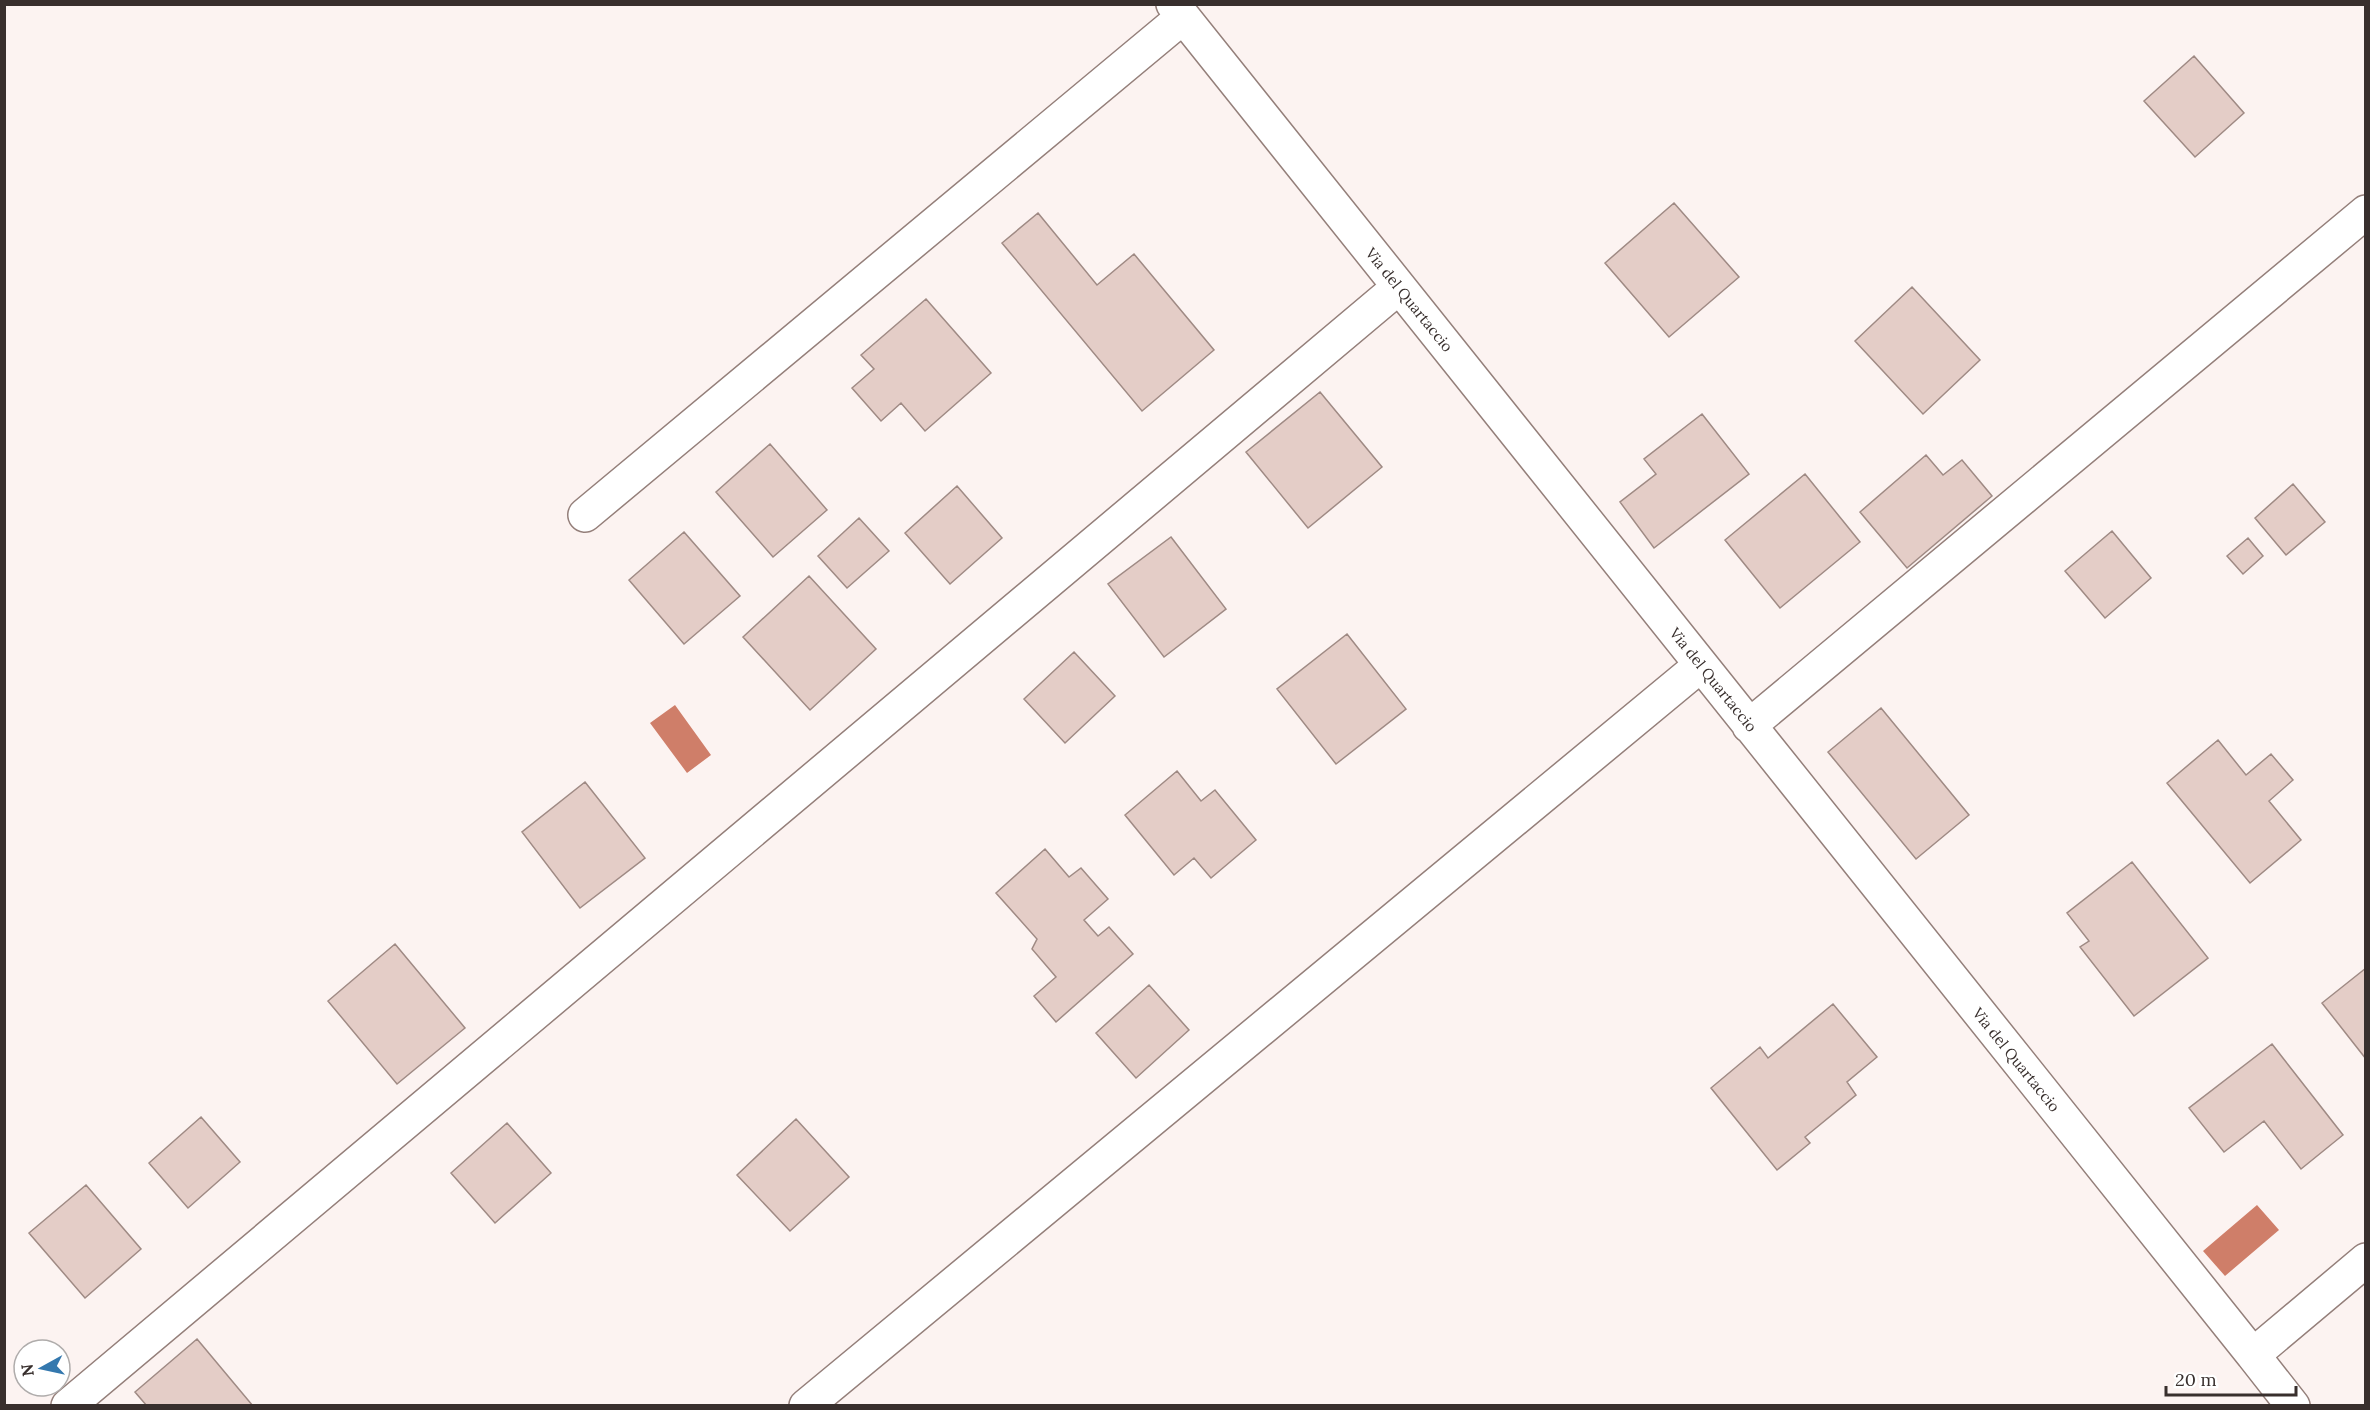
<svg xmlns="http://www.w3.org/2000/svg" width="2370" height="1410" viewBox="0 0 2370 1410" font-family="Lora,serif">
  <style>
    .water { fill: #cf7e69 }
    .building { fill: #e4cdc7; stroke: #9f8a84; stroke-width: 1.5 }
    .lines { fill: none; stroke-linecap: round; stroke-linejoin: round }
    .street-casing { stroke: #947f7a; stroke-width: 36 }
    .street { stroke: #fff; stroke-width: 33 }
    .labels { text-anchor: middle; stroke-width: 6; stroke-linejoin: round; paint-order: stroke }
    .street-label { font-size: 15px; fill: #382f2d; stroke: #fff }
  </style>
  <rect width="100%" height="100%" fill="#fcf3f1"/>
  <path class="water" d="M 675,705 L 711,755 L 687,773 L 650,723 Z
    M 2257,1205 L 2279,1230 L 2225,1276 L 2203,1251 Z"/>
  <path class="building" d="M 2194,56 L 2244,113 L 2195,157 L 2144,101 Z
    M 1674,203 L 1739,277 L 1669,337 L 1605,263 Z
    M 1038,213 L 1097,285 L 1134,254 L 1214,350 L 1142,411 L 1002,243 Z
    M 1912,287 L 1980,360 L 1923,414 L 1855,341 Z
    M 926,299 L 991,373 L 925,431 L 901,403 L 881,421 L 852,388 L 874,369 L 861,355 Z
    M 1320,392 L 1382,467 L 1308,528 L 1246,452 Z
    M 1702,414 L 1749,474 L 1654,548 L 1620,502 L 1656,474 L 1644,459 Z
    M 770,444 L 827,510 L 773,557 L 716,492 Z
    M 1926,455 L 1943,475 L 1962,460 L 1992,496 L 1907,568 L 1860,512 Z
    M 1805,474 L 1860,542 L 1780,608 L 1725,540 Z
    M 2293,484 L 2325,522 L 2286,555 L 2255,518 Z
    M 957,486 L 1002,538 L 950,584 L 905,533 Z
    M 859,518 L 889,551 L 847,588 L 818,556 Z
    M 2112,531 L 2151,578 L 2105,618 L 2065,571 Z
    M 684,532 L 740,596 L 684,644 L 629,580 Z
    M 1171,537 L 1226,609 L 1164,657 L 1108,584 Z
    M 2248,538 L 2263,556 L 2243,574 L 2227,556 Z
    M 809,576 L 876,649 L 810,710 L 743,637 Z
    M 1347,634 L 1406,709 L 1336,764 L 1277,689 Z
    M 1074,652 L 1115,696 L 1065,743 L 1024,699 Z
    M 1881,708 L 1969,815 L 1916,859 L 1828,752 Z
    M 2218,740 L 2246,775 L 2271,754 L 2293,780 L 2269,801 L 2301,840 L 2250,883 L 2167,783 Z
    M 1177,771 L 1201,801 L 1215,790 L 1256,840 L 1211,878 L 1194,858 L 1174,875 L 1125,815 Z
    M 585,782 L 645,858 L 580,908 L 522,832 Z
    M 1045,849 L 1069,877 L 1081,868 L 1108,899 L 1084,920 L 1098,936 L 1109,927 L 1133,954 L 1056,1022 L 1034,996 L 1056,977 L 1032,949 L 1037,939 L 996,893 Z
    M 2132,862 L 2208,958 L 2134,1016 L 2080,947 L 2089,941 L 2067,913 Z
    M 395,944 L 465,1028 L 397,1084 L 328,1001 Z
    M 2366,968 L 2366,1059 L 2322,1003 Z
    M 1149,985 L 1189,1030 L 1136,1078 L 1096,1033 Z
    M 1833,1004 L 1877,1057 L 1847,1082 L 1856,1095 L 1805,1137 L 1810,1143 L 1777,1170 L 1711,1088 L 1760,1047 L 1768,1058 Z
    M 2272,1044 L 2343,1135 L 2301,1169 L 2264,1121 L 2224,1152 L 2189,1108 Z
    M 201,1117 L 240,1162 L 188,1208 L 149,1163 Z
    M 796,1119 L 849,1177 L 790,1231 L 737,1175 Z
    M 507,1123 L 551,1173 L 495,1223 L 451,1173 Z
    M 86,1185 L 141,1249 L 85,1298 L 29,1233 Z
    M 197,1339 L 253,1406 L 147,1406 L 135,1392 Z"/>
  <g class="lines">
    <g class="street-casing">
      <path id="street" d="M 1173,4 L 2253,1355
        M 585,515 L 1183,17
        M 1749,726 L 2366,212
        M 68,1406 L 1399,287
        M 806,1406 L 1701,665
        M 2293,1406 L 2253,1355 L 2366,1260"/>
    </g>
    <use href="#street" class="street"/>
  </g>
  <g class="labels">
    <g class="street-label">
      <text transform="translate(1409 300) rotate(51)" y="5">Via del Quartaccio</text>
      <text transform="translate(1713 680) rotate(51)" y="5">Via del Quartaccio</text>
      <text transform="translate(2016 1060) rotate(51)" y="5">Via del Quartaccio</text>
    </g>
  </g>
  <rect width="2370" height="1410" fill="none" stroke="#382f2d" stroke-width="12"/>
  <g transform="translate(42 1368) rotate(262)"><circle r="28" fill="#ffffff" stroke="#afacab" stroke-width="1.5"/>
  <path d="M0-4.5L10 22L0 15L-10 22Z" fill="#3478ae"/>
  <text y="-9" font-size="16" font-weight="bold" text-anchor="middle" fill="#382f2d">N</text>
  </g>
  <path d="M2166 1386v9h130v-9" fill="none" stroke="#382f2d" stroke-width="3"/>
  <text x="2175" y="1386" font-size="18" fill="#382f2d" stroke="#ffffff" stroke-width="4.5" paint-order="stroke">20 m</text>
</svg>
